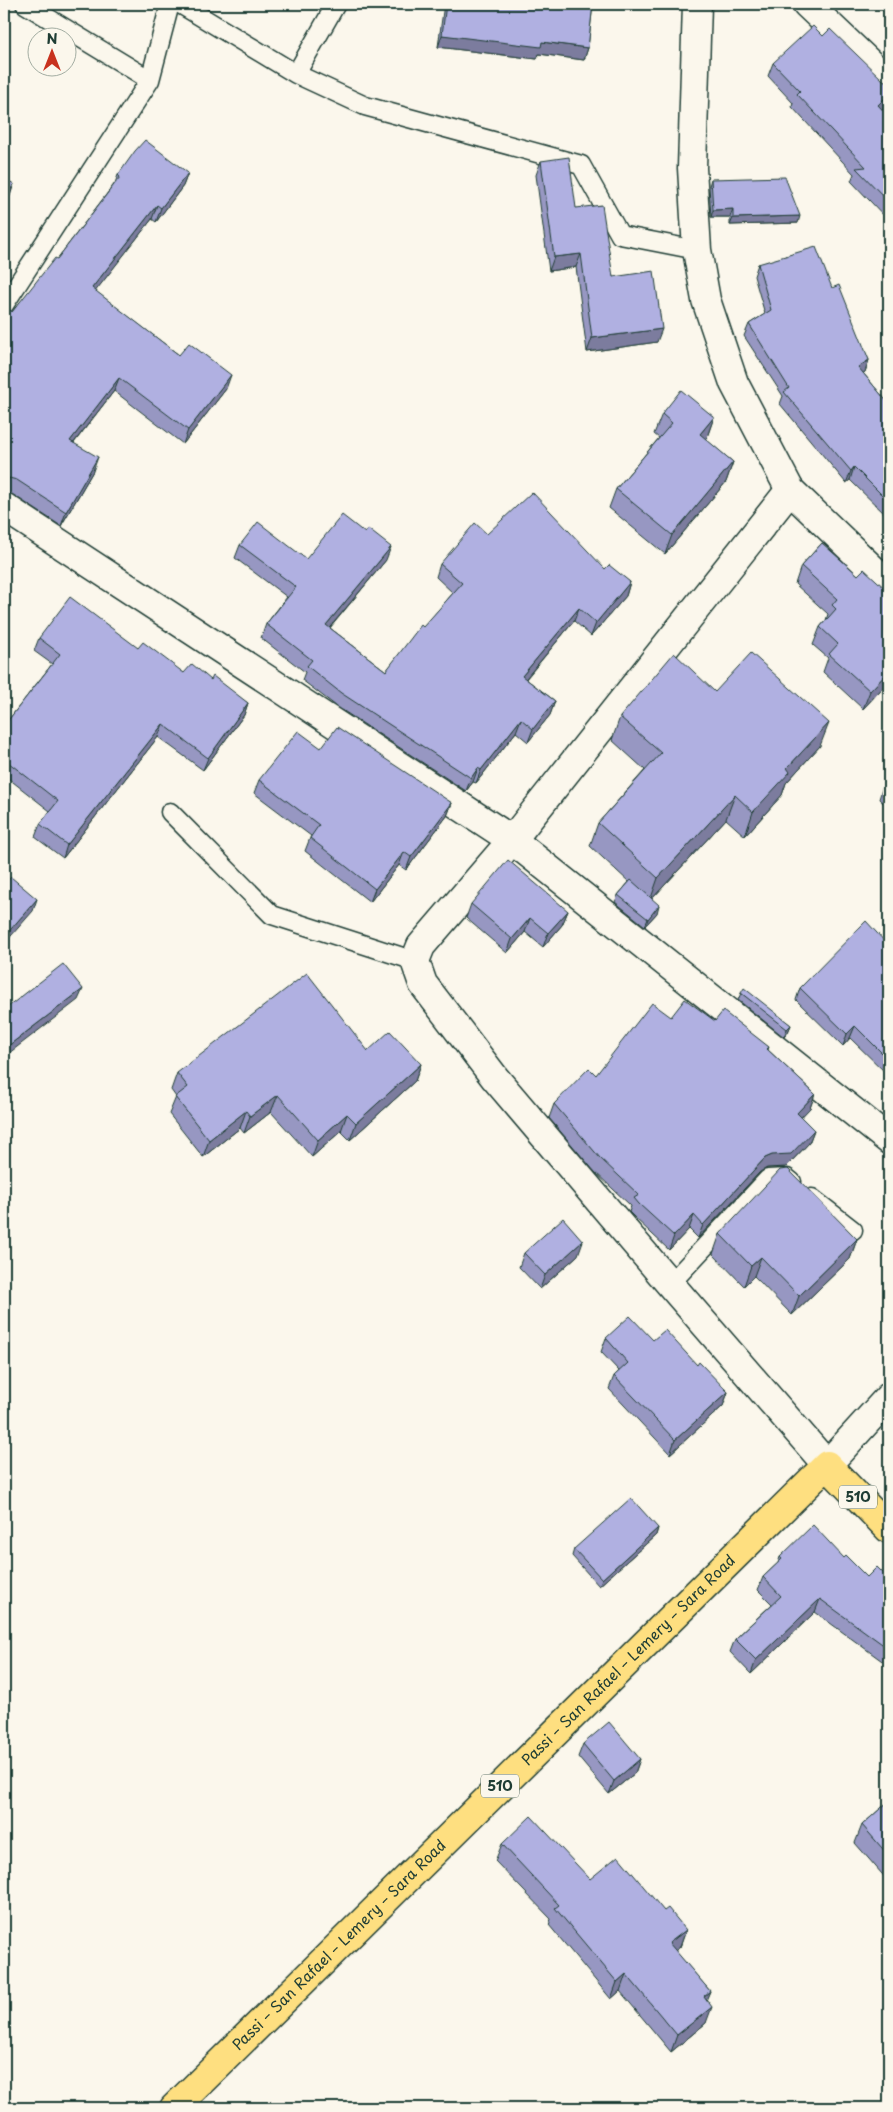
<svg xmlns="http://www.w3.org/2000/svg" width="893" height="2112" viewBox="0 0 893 2112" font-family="'Playpen Sans',sans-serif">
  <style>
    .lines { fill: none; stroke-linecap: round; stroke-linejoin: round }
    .lane-casing { stroke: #1f3d34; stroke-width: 21 }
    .street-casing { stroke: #1f3d34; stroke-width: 31 }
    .secondary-casing { stroke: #1f3d34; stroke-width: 31 }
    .primary-casing { stroke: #1f3d34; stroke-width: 31 }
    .lane { stroke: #fbf7ec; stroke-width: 18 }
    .street { stroke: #fbf7ec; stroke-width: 28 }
    .secondary { stroke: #fbf7ec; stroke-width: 28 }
    .primary { stroke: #fedf80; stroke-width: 28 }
    .wall { fill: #9797c2; stroke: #1f3d34 }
    .shaded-wall { fill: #7b7b9e; stroke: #1f3d34 }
    .building { fill: #b0b0e1; stroke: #1f3d34 }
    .labels { text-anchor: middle; stroke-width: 5; stroke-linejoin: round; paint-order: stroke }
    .shield { fill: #fbf7ec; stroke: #61756b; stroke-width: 1 }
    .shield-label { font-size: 14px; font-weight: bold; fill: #1f3d34 }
    .street-label { font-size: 15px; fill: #1f3d34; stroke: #fbf7ec }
  </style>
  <rect width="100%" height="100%" fill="#fbf7ec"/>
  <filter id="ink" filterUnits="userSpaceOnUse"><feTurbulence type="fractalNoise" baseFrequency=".02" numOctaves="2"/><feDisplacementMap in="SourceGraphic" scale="10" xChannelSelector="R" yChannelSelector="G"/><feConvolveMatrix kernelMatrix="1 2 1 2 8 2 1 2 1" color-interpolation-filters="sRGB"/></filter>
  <g filter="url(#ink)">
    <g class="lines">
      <g class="lane-casing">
        <path id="lane" d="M 25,4 L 150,80 L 170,4
          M 180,4 L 296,74
          M 336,4 L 296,74 L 365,106 L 581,165 L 620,235 L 697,250
          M 4,305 L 150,80
          M 170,812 L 272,915 L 415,961
          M 812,1198 L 853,1230
          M 670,1284 L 768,1179 L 787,1178 L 792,1182"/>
      </g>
      <g class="street-casing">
        <path id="street" d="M 807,4 L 889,82
          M 790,490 L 512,840 L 421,946 L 415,961 L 423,984 L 495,1078 L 670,1284 L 827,1465 L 889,1397
          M 4,507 L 512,840 L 889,1140"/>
      </g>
      <g class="secondary-casing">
        <path id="secondary" d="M 697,4 L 692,168 L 697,250 L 706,300 L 734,383 L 790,490 L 889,585"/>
      </g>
      <g class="primary-casing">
        <g id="primary">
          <path id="s1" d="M 174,2108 L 827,1465 L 889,1529"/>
        </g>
      </g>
      <use href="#lane" class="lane"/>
      <use href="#street" class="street"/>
      <use href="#secondary" class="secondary"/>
      <use href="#primary" class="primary"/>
    </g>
    <path class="wall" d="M 444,4 L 593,4 L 588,48 L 584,60 L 539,54 L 537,59 L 438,47 Z
      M 773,63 L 889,104 L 882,110 L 889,117 L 889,220 L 888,220 L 851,181 L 854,174 L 792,107 L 793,103 L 768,76 Z
      M 541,161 L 576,208 L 613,277 L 657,342 L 587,352 L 576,267 L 549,271 L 536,175 Z
      M 188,173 L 183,186 L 156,222 L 152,219 L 95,291 L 179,355 L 226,389 L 183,444 L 114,391 L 74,443 L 93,471 L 61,526 L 12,494 L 4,492 L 4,318 L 12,312 L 57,259 L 115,183 L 118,175 Z
      M 711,179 L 798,223 L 730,225 L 730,217 L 711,217 L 709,186 Z
      M 758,264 L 832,288 L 869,360 L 865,372 L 863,373 L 889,404 L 889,518 L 850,480 L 846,483 L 780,404 L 783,396 L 744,336 L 749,324 L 765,314 L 754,276 Z
      M 662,414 L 714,417 L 707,437 L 705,439 L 733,462 L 726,482 L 665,554 L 609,508 L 616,489 L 659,438 L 654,434 Z
      M 487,534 L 605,569 L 630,582 L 626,596 L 591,636 L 574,621 L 526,679 L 555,701 L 550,715 L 528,742 L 516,732 L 476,783 L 473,782 L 466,791 L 336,706 L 302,680 L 305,672 L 261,638 L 266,624 L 287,597 L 235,558 L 240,545 L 306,559 L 386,560 L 330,628 L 386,671 L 453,593 L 436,577 L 440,564 Z
      M 822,543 L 889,681 L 863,709 L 823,672 L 828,658 L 813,645 L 820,627 L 826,620 L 828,614 L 795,584 L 801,566 Z
      M 39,638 L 138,648 L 184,673 L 211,680 L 248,703 L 244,715 L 203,770 L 158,737 L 63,858 L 35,837 L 40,824 L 50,811 L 4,775 L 4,721 L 6,723 L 52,664 L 34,651 Z
      M 715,692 L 820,746 L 786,783 L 782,795 L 745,836 L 726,819 L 652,899 L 657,913 L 645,926 L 615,902 L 618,895 L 629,882 L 590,846 L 598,823 L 645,770 L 612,740 L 620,717 Z
      M 321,748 L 452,803 L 447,816 L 406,870 L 399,865 L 370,902 L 305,851 L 310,838 L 311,836 L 254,793 L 259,780 Z
      M 889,780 L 889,808 L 879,799 L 883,786 Z
      M 471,904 L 568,911 L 562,925 L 543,947 L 525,932 L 507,953 L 466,918 Z
      M 889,942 L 889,1076 L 850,1038 L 843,1046 L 796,1000 L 800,988 L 887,944 Z
      M 741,993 L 791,1025 L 788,1032 L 784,1037 L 738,1000 Z
      M 671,1017 L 715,1021 L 769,1047 L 768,1050 L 815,1094 L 810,1108 L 801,1117 L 814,1130 L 809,1143 L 786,1167 L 767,1168 L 760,1172 L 698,1238 L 689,1229 L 669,1250 L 634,1217 L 629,1212 L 631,1206 L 595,1172 L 549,1118 L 554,1104 L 596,1075 Z
      M 368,1051 L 421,1064 L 415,1081 L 350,1140 L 341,1131 L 312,1157 L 271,1112 L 244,1133 L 240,1128 L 203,1157 L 169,1114 L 176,1097 L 171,1090 L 177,1073 Z
      M 720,1234 L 857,1239 L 850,1259 L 792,1315 L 754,1276 L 744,1286 L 713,1254 Z
      M 524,1253 L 578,1255 L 540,1289 L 519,1267 Z
      M 606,1338 L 653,1340 L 697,1365 L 728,1392 L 723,1406 L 670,1454 L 609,1389 L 614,1376 L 619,1371 L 601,1352 Z
      M 889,1413 L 889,1430 L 884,1425 Z
      M 658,1528 L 656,1535 L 599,1586 L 572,1556 L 574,1549 Z
      M 780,1557 L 844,1558 L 867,1577 L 889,1579 L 889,1666 L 815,1612 L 751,1674 L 730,1652 L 735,1639 L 772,1604 L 758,1590 L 763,1577 L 778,1563 Z
      M 583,1744 L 640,1759 L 635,1773 L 609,1794 L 578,1757 Z
      M 889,1801 L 889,1882 L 855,1843 L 862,1825 Z
      M 502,1844 L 590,1879 L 664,1911 L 686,1930 L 680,1947 L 675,1951 L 710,1991 L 706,1999 L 706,2023 L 671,2052 L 620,1991 L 611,1999 L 549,1925 L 551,1919 L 495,1861 Z"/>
    <path class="shaded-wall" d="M 442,35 L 542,42 L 588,48 L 584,60 L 539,54 L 537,59 L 438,47 Z
      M 889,94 L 889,104 L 873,119 L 878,105 Z
      M 188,173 L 183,186 L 156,222 L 161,208 Z
      M 14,184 L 10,196 L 4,205 L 4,200 Z
      M 157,205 L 152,219 L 87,302 L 92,288 Z
      M 733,209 L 730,217 L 711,217 L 713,210 Z
      M 800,216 L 798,223 L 730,225 L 733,218 Z
      M 581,254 L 576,267 L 549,271 L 554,257 Z
      M 662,329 L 657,342 L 587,352 L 592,338 Z
      M 869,360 L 865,372 L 853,380 L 858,367 Z
      M 231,375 L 226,389 L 183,444 L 188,430 Z
      M 119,378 L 114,391 L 65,454 L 70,441 Z
      M 714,417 L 707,437 L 693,454 L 700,434 Z
      M 98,457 L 93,471 L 61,526 L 66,512 Z
      M 733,462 L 726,482 L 665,554 L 672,535 Z
      M 854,467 L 850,480 L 846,483 L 851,471 Z
      M 9,478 L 4,491 L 4,492 L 4,480 Z
      M 391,547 L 386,560 L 321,638 L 326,625 Z
      M 630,582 L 626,596 L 591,636 L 596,623 Z
      M 579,608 L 574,621 L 517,689 L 522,676 Z
      M 889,671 L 889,681 L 863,709 L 870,691 Z
      M 555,701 L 550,715 L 528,742 L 533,729 Z
      M 248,703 L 244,715 L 203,770 L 208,758 Z
      M 521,719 L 516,732 L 476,783 L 481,770 Z
      M 829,723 L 820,746 L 786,783 L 782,795 L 745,836 L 753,812 L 787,768 Z
      M 163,724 L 158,737 L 63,858 L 67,845 Z
      M 478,768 L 473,782 L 466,791 L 471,778 Z
      M 735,795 L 726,819 L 650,901 L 658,878 Z
      M 452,803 L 447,816 L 406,870 L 411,857 Z
      M 404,852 L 399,865 L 370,902 L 375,889 Z
      M 37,899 L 33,911 L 4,944 L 4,937 Z
      M 659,905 L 657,913 L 645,926 L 648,919 Z
      M 568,911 L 562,925 L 543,947 L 548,933 Z
      M 530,918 L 525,932 L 507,953 L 512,939 Z
      M 83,989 L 78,1000 L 4,1057 L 4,1049 Z
      M 791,1025 L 788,1032 L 784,1037 L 787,1029 Z
      M 855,1026 L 850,1038 L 843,1046 L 847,1034 Z
      M 421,1064 L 415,1081 L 350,1140 L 356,1123 Z
      M 815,1094 L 810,1108 L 792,1127 L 797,1113 Z
      M 278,1095 L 271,1112 L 244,1133 L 250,1116 Z
      M 246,1111 L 240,1128 L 203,1157 L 209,1140 Z
      M 347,1114 L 341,1131 L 312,1157 L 318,1140 Z
      M 814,1130 L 809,1143 L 786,1167 L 767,1168 L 760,1172 L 698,1238 L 703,1225 L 765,1158 L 772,1155 Z
      M 694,1215 L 689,1229 L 669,1250 L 674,1236 Z
      M 857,1239 L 850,1259 L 792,1315 L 799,1296 Z
      M 583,1241 L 578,1255 L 540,1289 L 545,1275 Z
      M 761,1257 L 754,1276 L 744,1286 L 751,1266 Z
      M 728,1392 L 723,1406 L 670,1454 L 675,1440 Z
      M 658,1528 L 656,1535 L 599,1586 L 602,1579 Z
      M 820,1599 L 815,1612 L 751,1674 L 756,1660 Z
      M 640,1759 L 635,1773 L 609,1794 L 614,1781 Z
      M 686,1930 L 680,1947 L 663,1960 L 669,1943 Z
      M 626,1974 L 620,1991 L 611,1999 L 617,1982 Z
      M 710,1991 L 703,2008 L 704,1996 Z
      M 712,2007 L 706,2023 L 671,2052 L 677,2035 Z"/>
    <path class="building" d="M 446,4 L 593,4 L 588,48 L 542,42 L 541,47 L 442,35 Z
      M 813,26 L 823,36 L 830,29 L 883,80 L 889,83 L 889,94 L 878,105 L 889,117 L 889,202 L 856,168 L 866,167 L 797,94 L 800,91 L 773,63 Z
      M 145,140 L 188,173 L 161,208 L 157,205 L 92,288 L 179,355 L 189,343 L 231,375 L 188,430 L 119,378 L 70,441 L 98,457 L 66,512 L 17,480 L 9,478 L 4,480 L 4,443 L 7,437 L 4,435 L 4,318 L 10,310 L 12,312 L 55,258 L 57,259 L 120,177 L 118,175 L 135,151 Z
      M 569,157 L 576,208 L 602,205 L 613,277 L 654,271 L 662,329 L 592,338 L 581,254 L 554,257 L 541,161 Z
      M 785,177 L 800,216 L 733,218 L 733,209 L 713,210 L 711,179 Z
      M 4,178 L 14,184 L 4,200 Z
      M 816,247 L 832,288 L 839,285 L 869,360 L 858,367 L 889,404 L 889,502 L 854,467 L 851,471 L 784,392 L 789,388 L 749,324 L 771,310 L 758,264 Z
      M 681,390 L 714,417 L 700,434 L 733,462 L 672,535 L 616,489 L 672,423 L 662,414 Z
      M 532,492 L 605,569 L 609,565 L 630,582 L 596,623 L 579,608 L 522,676 L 555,701 L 533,729 L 521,719 L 481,770 L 478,768 L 471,778 L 341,693 L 307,666 L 312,660 L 266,624 L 296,587 L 240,545 L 258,522 L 306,559 L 342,515 L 365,533 L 368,529 L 391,547 L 326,625 L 386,671 L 421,625 L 423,627 L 462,583 L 440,564 L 475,523 L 487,534 Z
      M 822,543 L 858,575 L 864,569 L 889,592 L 889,671 L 870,691 L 829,654 L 838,644 L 820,627 L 836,609 L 832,605 L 837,599 L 801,566 Z
      M 70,597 L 138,648 L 143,642 L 184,673 L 192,664 L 211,680 L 213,676 L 248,703 L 208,758 L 163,724 L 67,845 L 40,824 L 58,801 L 4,759 L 4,721 L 6,723 L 60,654 L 39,638 Z
      M 674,653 L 715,692 L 751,653 L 829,723 L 787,768 L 790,772 L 753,812 L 735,795 L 658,878 L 598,823 L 661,753 L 620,717 Z
      M 337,727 L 452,803 L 411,857 L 404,852 L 375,889 L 310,838 L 319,825 L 259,780 L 298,731 L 321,748 Z
      M 889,780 L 889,792 L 883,786 Z
      M 508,860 L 568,911 L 548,933 L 530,918 L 512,939 L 471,904 Z
      M 11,877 L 37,899 L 4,937 L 4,885 Z
      M 631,880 L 659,905 L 648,919 L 618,895 Z
      M 866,921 L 887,944 L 889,942 L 889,1060 L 855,1026 L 847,1034 L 800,988 Z
      M 63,964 L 83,989 L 4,1049 L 4,1001 L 8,1007 Z
      M 307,973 L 368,1051 L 390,1031 L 421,1064 L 356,1123 L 347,1114 L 318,1140 L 278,1095 L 250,1116 L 246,1111 L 209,1140 L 175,1097 L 188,1087 L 177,1073 Z
      M 744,988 L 791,1025 L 787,1029 L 741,993 Z
      M 685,999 L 715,1021 L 723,1011 L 769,1047 L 767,1049 L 815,1094 L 797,1113 L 814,1130 L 791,1154 L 772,1155 L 765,1158 L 703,1225 L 694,1215 L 674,1236 L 639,1204 L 634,1198 L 639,1195 L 600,1158 L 554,1104 L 589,1068 L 596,1075 L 652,1003 L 671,1017 Z
      M 788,1169 L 857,1239 L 799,1296 L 761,1257 L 751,1266 L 720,1234 L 780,1170 Z
      M 563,1218 L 583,1241 L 545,1275 L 524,1253 Z
      M 630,1316 L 653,1340 L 665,1330 L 697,1365 L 699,1362 L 728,1392 L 675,1440 L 614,1376 L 628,1363 L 606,1338 Z
      M 631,1498 L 658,1528 L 602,1579 L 574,1549 Z
      M 813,1525 L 844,1558 L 846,1556 L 867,1577 L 877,1567 L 889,1579 L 889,1649 L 820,1599 L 756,1660 L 735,1639 L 781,1596 L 763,1577 L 782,1559 L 780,1557 Z
      M 609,1722 L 640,1759 L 614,1781 L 583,1744 Z
      M 889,1801 L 889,1856 L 862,1825 Z
      M 531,1816 L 590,1879 L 618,1856 L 664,1911 L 668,1908 L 686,1930 L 669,1943 L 710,1991 L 704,1996 L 712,2007 L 677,2035 L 626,1974 L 617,1982 L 555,1908 L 559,1905 L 502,1844 Z"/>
  </g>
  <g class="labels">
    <g class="shield">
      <rect x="839" y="1485.5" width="38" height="23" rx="4"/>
      <rect x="481" y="1774.5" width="38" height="23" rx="4"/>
    </g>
    <g class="shield-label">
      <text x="858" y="1502">510</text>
      <text x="500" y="1791">510</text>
    </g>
    <g class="street-label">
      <text dy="5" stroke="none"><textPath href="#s1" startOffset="638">Passi – San Rafael – Lemery – Sara Road</textPath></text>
      <text dy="5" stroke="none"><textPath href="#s1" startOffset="232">Passi – San Rafael – Lemery – Sara Road</textPath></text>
    </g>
  </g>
  <rect width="893" height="2112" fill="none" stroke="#fbf7ec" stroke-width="20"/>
  <rect x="10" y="10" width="873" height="2092" fill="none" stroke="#1f3d34" stroke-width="2" filter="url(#ink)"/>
  <g transform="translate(52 52)"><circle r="24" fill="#fbf7ec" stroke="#a3ada2"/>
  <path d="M0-4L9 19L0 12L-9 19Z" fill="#c8321e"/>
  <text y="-8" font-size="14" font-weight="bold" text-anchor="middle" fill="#1f3d34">N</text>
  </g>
</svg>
